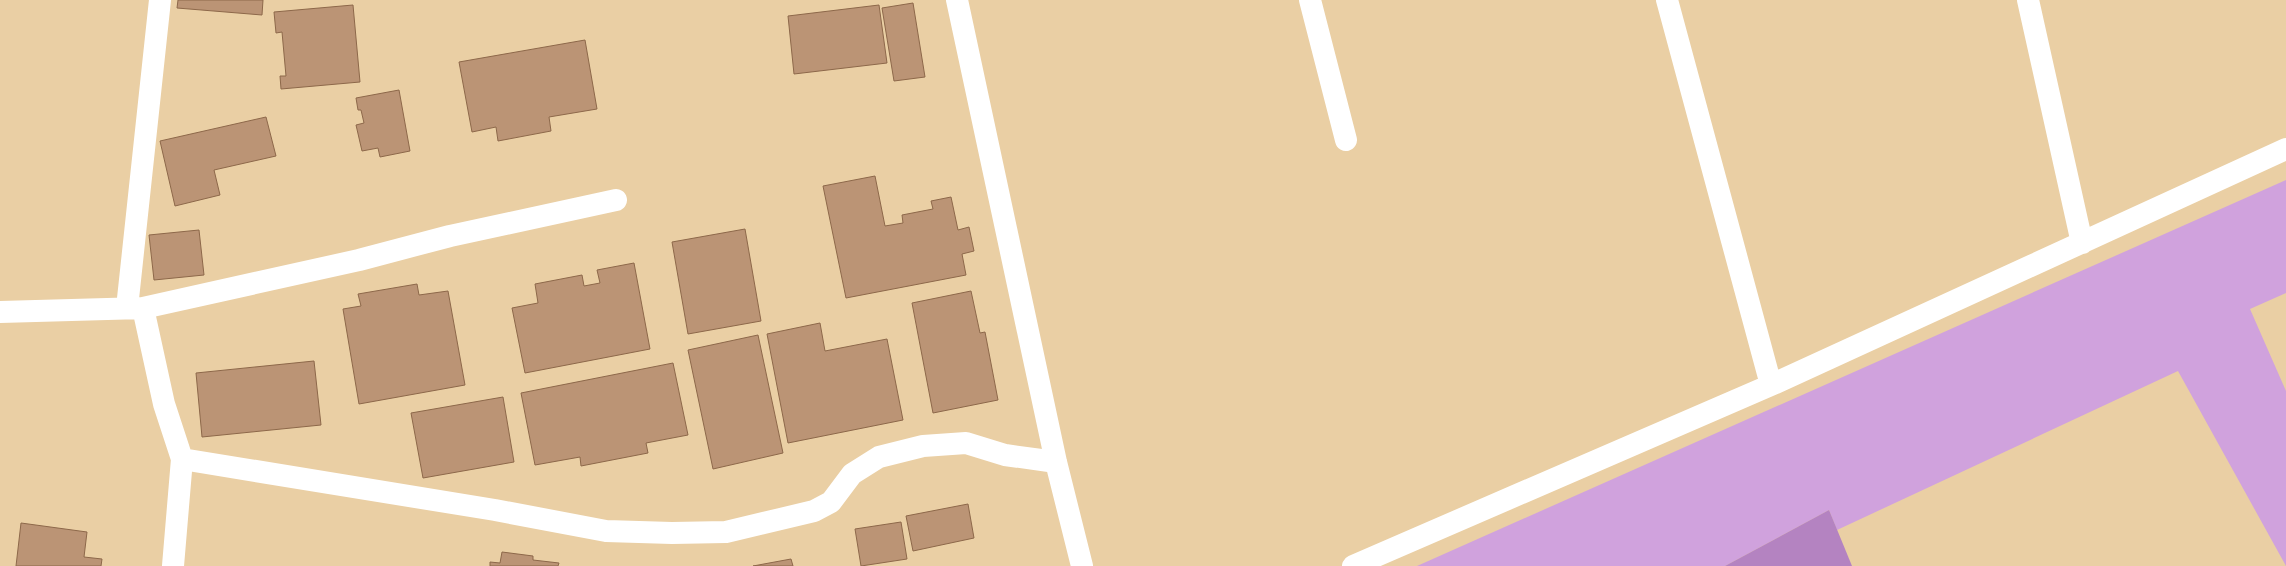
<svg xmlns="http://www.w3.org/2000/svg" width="2286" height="566" viewBox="0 0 2286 566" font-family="Spectral,serif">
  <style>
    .green { fill: #d0a2dd }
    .forest { fill: #b483c1 }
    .building { fill: #bb9475; stroke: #8d684a }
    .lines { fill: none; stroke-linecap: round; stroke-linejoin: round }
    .street { stroke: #fff; stroke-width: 22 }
  </style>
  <rect width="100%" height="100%" fill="#eacfa4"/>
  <path class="green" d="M 2286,180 L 2286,293 L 2250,309 L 2286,391 L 2286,566 L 2178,371 L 1837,530 L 1829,510 L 1725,566 L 1417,566 Z"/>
  <path class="forest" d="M 1829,510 L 1852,566 L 1725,566 Z"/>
  <path class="building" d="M 178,0 L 263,0 L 262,15 L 177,8 Z
    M 913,3 L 925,77 L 894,81 L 882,8 Z
    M 353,5 L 360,82 L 281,89 L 280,76 L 286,76 L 282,32 L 276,33 L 274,12 Z
    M 879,5 L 887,63 L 794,74 L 788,16 Z
    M 585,40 L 597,109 L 549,117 L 551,131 L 498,141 L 496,127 L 472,132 L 459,62 Z
    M 399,90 L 410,151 L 380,157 L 378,148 L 362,151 L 356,125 L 364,123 L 361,110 L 358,110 L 356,98 Z
    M 266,117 L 276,156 L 214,170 L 220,195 L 175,206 L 160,141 Z
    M 875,176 L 885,226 L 903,223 L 902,215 L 933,209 L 931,201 L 951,197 L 958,230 L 969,227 L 974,251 L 962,254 L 966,275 L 846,298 L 823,186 Z
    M 745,229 L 761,321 L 688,334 L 672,242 Z
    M 199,230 L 204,275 L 154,280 L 149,235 Z
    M 634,263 L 650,349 L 525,373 L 512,308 L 538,303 L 535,284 L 582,275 L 584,286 L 600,283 L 597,270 Z
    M 417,284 L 419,295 L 448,291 L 465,385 L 359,404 L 343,309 L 361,306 L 358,294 Z
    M 971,291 L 980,333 L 985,332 L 998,400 L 933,413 L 912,303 Z
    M 820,323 L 825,351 L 887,339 L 903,420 L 788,443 L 767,334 Z
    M 758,335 L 783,453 L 713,469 L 688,350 Z
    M 314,361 L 321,425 L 202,437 L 196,373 Z
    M 673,363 L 688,435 L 646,443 L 648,453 L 581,466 L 580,457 L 535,465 L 521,393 Z
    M 503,397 L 514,462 L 423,478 L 411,413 Z
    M 968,504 L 974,538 L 913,551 L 906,516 Z
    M 901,522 L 907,559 L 861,566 L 855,529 Z
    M 21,523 L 87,532 L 84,557 L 102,559 L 101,566 L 16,566 Z
    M 502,552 L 533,556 L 533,560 L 559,563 L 558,566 L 490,566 L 490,562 L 500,563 Z
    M 791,559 L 793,566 L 753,566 Z"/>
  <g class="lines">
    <path class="street" d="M 957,0 L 1056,462 L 1082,566
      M 1310,0 L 1346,140
      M 1667,0 L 1771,385
      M 2028,0 L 2082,243
      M 127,308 L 160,0
      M 143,308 L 164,404 L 182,459 L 495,510 L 606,531 L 672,533 L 726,532 L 814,511 L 831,502 L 852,474 L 879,457 L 923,446 L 966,443 L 1005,455 L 1056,462
      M 0,312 L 143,308 L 359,260 L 450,236 L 616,200
      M 173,566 L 182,459
      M 1353,566 L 1771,385 L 2286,149"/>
  </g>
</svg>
